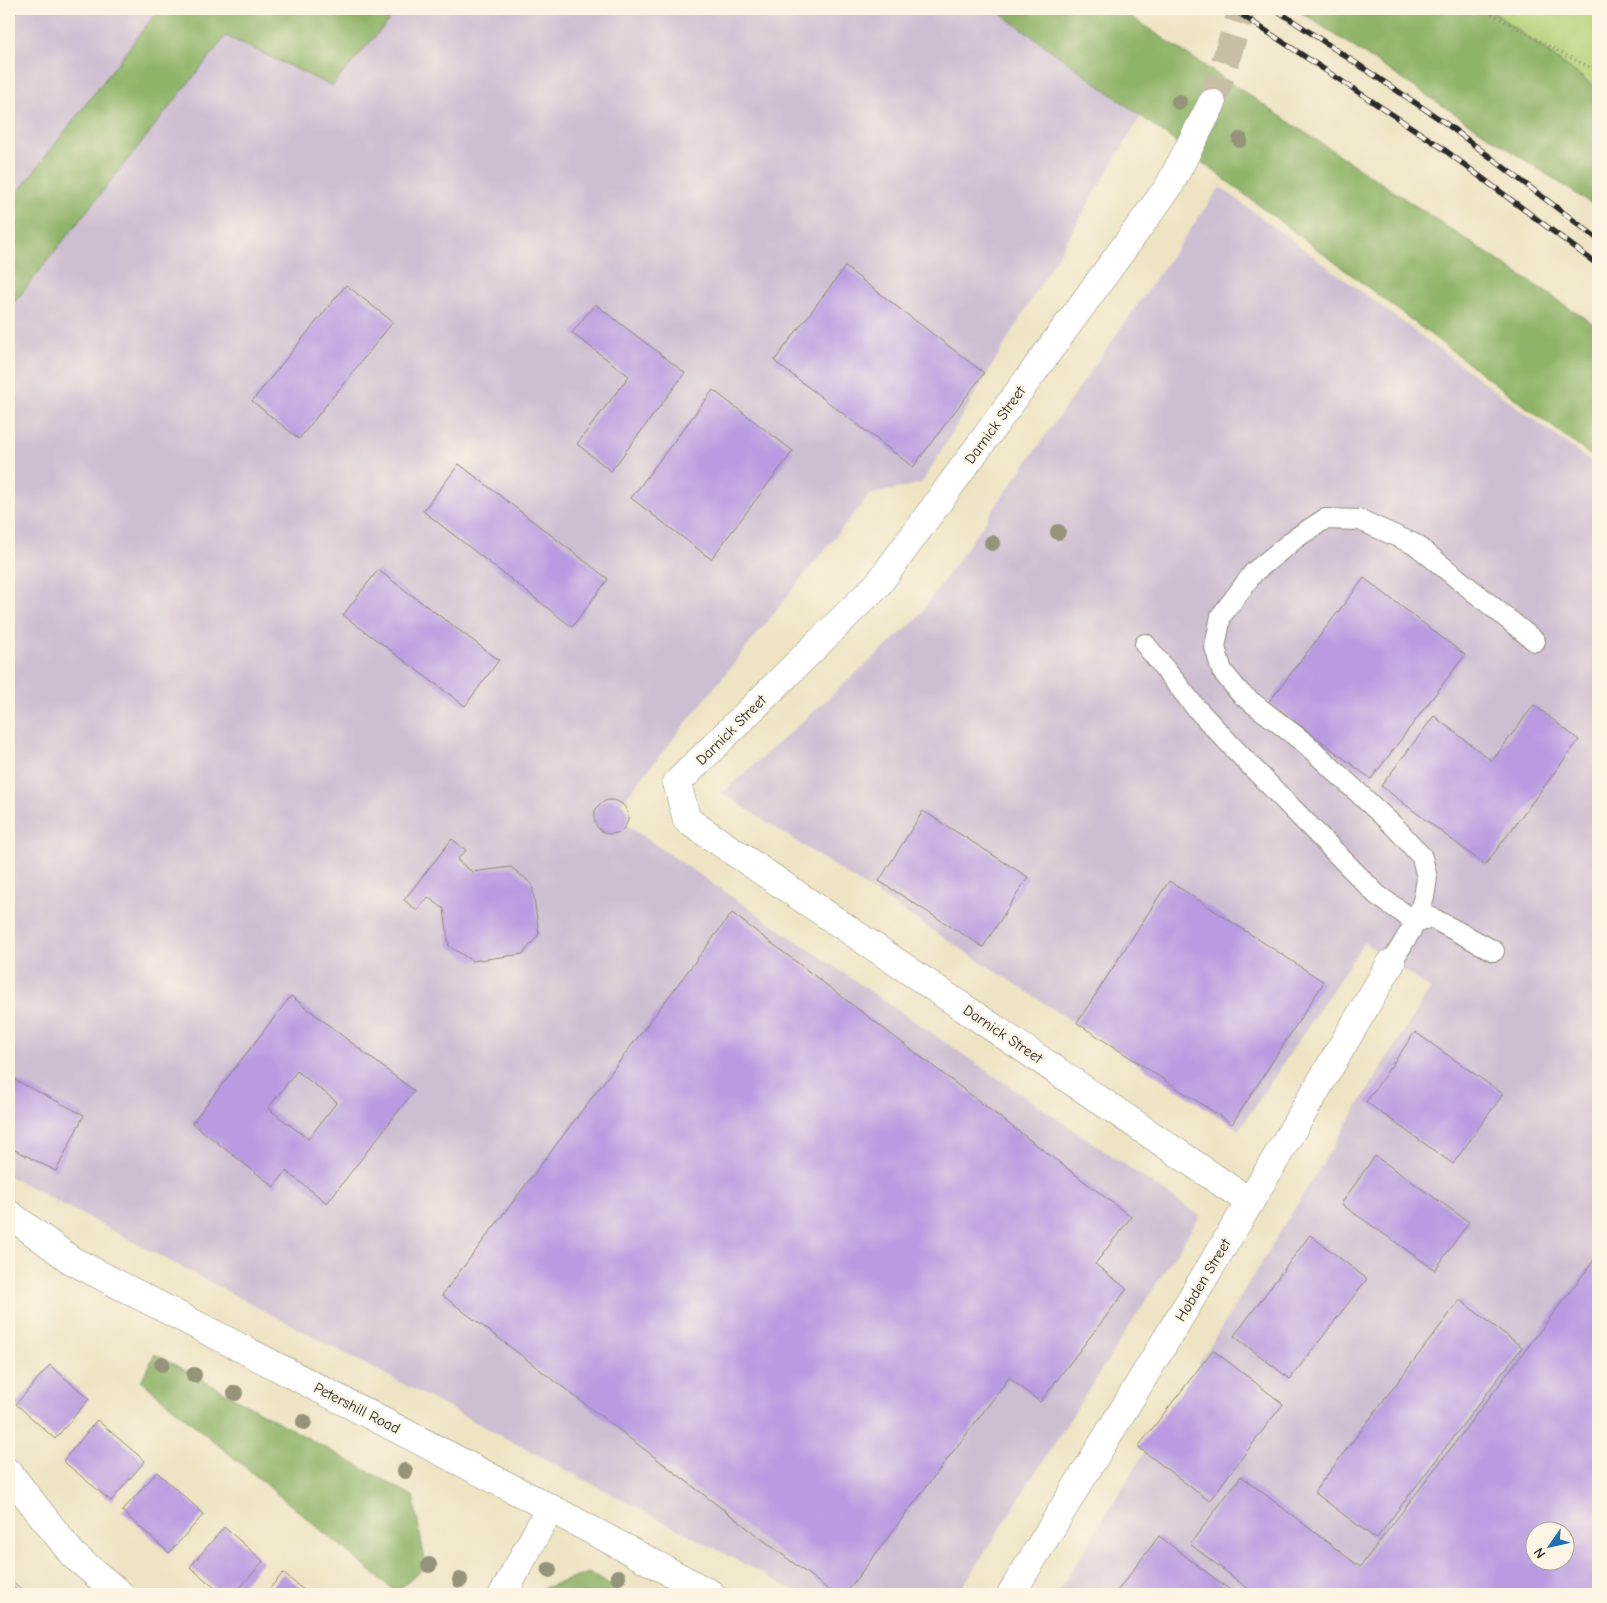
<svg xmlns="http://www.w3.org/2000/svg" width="1607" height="1603" viewBox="0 0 1607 1603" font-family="'Comic Neue',sans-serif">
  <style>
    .industrial { fill: #cdbed2; fill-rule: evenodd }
    .green { fill: #b4d178; stroke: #707e52 }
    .forest { fill: #8fb368; stroke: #5d6f4a }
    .building { fill: #b99be1; fill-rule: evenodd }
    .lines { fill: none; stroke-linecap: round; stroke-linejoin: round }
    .street-tunnel { stroke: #c7bea5; stroke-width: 28; stroke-dasharray: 28 14; stroke-linecap: butt }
    .lane-casing { stroke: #8c8777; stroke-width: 22 }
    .street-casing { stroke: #8c8777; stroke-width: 29 }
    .secondary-casing { stroke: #8c8777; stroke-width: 29 }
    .path { stroke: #8c8777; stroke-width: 3; stroke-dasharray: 1 4; stroke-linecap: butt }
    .lane { stroke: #fff; stroke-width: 20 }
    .street { stroke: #fff; stroke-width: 28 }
    .secondary { stroke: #fff; stroke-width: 28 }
    .rail-casing { stroke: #2b2b2b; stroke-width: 5.5 }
    .rail { stroke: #fcf5e5; stroke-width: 4; stroke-dasharray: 11; stroke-linecap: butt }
    .tree { fill: #95947a }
    .labels { text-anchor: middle; stroke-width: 5; stroke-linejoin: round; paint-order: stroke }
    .street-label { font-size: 15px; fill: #2b2b2b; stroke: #fcf5e5 }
  </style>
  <rect width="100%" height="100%" fill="#fcf5e5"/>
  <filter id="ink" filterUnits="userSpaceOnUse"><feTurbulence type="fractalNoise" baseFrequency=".02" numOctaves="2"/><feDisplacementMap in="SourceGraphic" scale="10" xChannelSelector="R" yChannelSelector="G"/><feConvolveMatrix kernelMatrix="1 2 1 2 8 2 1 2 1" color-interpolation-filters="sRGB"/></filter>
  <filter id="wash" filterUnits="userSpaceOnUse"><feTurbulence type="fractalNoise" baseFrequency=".0096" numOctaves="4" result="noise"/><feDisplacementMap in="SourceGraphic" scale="20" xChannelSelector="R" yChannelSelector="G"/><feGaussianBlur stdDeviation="1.12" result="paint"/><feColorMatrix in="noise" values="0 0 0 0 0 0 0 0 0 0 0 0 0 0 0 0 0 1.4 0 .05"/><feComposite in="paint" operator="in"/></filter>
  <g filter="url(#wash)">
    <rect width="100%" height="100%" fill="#eee3c3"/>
    <path class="industrial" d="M 9,9 L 159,9 L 9,204 Z
      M 399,9 L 995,9 L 1141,116 L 922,483 L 869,495 L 612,815 L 1200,1216 L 958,1594 L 801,1594 L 9,1176 L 9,309 L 226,36 L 332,86 Z
      M 1220,187 L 1598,467 L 1598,1594 L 1057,1594 L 1430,989 L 1364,942 L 1239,1130 L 722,793 L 916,620 ZM 1534,1530 L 1564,1530 L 1564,1560 L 1534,1560 Z"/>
    <path class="green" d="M 1489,9 L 1598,9 L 1598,90 L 1583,78 Z"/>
    <path class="forest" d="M 159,9 L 399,9 L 332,86 L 226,36 L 9,309 L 9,204 Z
      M 995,9 L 1119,9 L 1598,327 L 1598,461 L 1141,116 Z
      M 1296,9 L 1489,9 L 1598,90 L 1598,208 Z
      M 155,1354 L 413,1496 L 426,1566 L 396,1592 L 141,1381 Z
      M 589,1573 L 625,1594 L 537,1594 L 535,1591 Z"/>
    <g id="blocks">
      <path class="building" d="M 845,267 L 984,373 L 913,467 L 774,361 Z
        M 346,285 L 393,322 L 299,439 L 252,401 Z
        M 595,304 L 685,373 L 611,471 L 577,444 L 629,376 L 572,333 Z
        M 713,390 L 793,451 L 711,559 L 631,498 Z
        M 459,464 L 608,579 L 572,627 L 423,511 Z
        M 378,570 L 499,660 L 465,706 L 343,615 Z
        M 1364,578 L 1465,655 L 1371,779 L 1269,702 Z
        M 1534,705 L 1579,740 L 1485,865 L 1381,786 L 1434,716 L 1492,761 Z
        M594 817a17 17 0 1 1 34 0a17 17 0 1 1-34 0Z
        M 923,811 L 1028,877 L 983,947 L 879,881 Z
        M 452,839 L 466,850 L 457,860 L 472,872 L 511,867 L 532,884 L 539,934 L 523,954 L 472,961 L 449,946 L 444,909 L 428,897 L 417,911 L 404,900 Z
        M 1169,881 L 1324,982 L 1232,1124 L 1077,1023 Z
        M 732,913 L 1131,1217 L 1095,1264 L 1127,1289 L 1040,1402 L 1009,1378 L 845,1594 L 834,1594 L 442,1295 Z
        M 291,996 L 414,1091 L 327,1203 L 286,1171 L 274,1187 L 192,1123 ZM 297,1071 L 337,1102 L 308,1139 L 268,1108 Z
        M 1415,1032 L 1503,1094 L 1453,1164 L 1366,1102 Z
        M 9,1077 L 84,1115 L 56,1171 L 9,1147 Z
        M 1375,1156 L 1469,1222 L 1435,1270 L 1341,1204 Z
        M 1310,1235 L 1367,1279 L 1290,1379 L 1234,1336 Z
        M 1598,1255 L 1598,1594 L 1255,1594 L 1190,1544 L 1241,1476 L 1360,1567 ZM 1534,1530 L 1564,1530 L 1564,1560 L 1534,1560 Z
        M 1460,1300 L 1522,1347 L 1376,1539 L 1314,1492 Z
        M 1213,1350 L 1283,1404 L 1209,1501 L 1138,1447 Z
        M 50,1365 L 89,1399 L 55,1439 L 16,1404 Z
        M 97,1420 L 145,1461 L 111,1501 L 63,1461 Z
        M 157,1472 L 204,1514 L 169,1553 L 122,1511 Z
        M 224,1527 L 263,1561 L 235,1594 L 222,1594 L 190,1567 Z
        M 1159,1536 L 1235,1594 L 1115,1594 Z
        M 283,1573 L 307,1593 L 306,1594 L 265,1594 Z
        M 9,1578 L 24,1592 L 22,1594 L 9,1594 Z"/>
    </g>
  </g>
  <g filter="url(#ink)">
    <use href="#blocks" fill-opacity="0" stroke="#8c8777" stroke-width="1"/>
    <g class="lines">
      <path class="street-tunnel" d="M 1212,103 L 1242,9"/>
      <g class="lane-casing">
        <path id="lane" d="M 1145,644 L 1196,708 L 1243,758 L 1377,895 L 1416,922 L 1424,897 L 1427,878 L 1422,857 L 1397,829 L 1306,744 L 1241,694 L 1222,671 L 1215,647 L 1221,616 L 1254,572 L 1296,538 L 1325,519 L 1360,520 L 1416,545 L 1535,641
          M 1391,963 L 1416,922 L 1432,918 L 1494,951"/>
      </g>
      <g class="street-casing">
        <path id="street" d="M 1212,103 L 1169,186 L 879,583 L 677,783 L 687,820 L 1250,1202
          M 9,1473 L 73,1555 L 120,1594
          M 503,1594 L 550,1508
          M 1011,1594 L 1250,1202 L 1391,963"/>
      </g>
      <g class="secondary-casing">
        <path id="secondary" d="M 9,1214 L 71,1260 L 550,1508 L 711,1594"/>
      </g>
      <path class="path" d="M 1483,9 L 1569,57 L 1598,71"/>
      <use href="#lane" class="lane"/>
      <use href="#street" class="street"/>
      <use href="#secondary" class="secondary"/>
      <g class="rail-casing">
        <path id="rail" d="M 1233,9 L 1438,145 L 1598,265
          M 1275,9 L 1444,122 L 1598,239"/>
      </g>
      <use href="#rail" class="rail"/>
    </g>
    <g class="tree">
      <circle cx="1179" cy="102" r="8"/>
      <circle cx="1240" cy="140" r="8"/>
      <circle cx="1058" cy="532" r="8"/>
      <circle cx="992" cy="543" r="8"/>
      <circle cx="162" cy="1364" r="8"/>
      <circle cx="194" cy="1375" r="8"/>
      <circle cx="235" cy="1393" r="8"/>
      <circle cx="304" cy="1422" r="8"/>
      <circle cx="405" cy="1471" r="8"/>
      <circle cx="429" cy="1565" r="8"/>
      <circle cx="549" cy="1570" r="8"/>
      <circle cx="618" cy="1577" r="8"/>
      <circle cx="460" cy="1580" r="8"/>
    </g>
  </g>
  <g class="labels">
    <g class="street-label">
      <text transform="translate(995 425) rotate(-54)" y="5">Darnick Street</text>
      <text transform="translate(731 730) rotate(-45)" y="5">Darnick Street</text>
      <text transform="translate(1003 1034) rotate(34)" y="5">Darnick Street</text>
      <text transform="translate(1203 1280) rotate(-59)" y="5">Hobden Street</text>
      <text transform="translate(357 1408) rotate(27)" y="5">Petershill Road</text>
    </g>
  </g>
  <rect width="1607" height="1603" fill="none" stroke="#fcf5e5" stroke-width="30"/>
  <g transform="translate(1550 1546) rotate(236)"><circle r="24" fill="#fcf5e5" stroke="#a8a49b"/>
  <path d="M0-4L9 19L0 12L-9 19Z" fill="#1f6fb2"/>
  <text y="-8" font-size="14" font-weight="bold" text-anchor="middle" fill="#2b2b2b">N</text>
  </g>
</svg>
